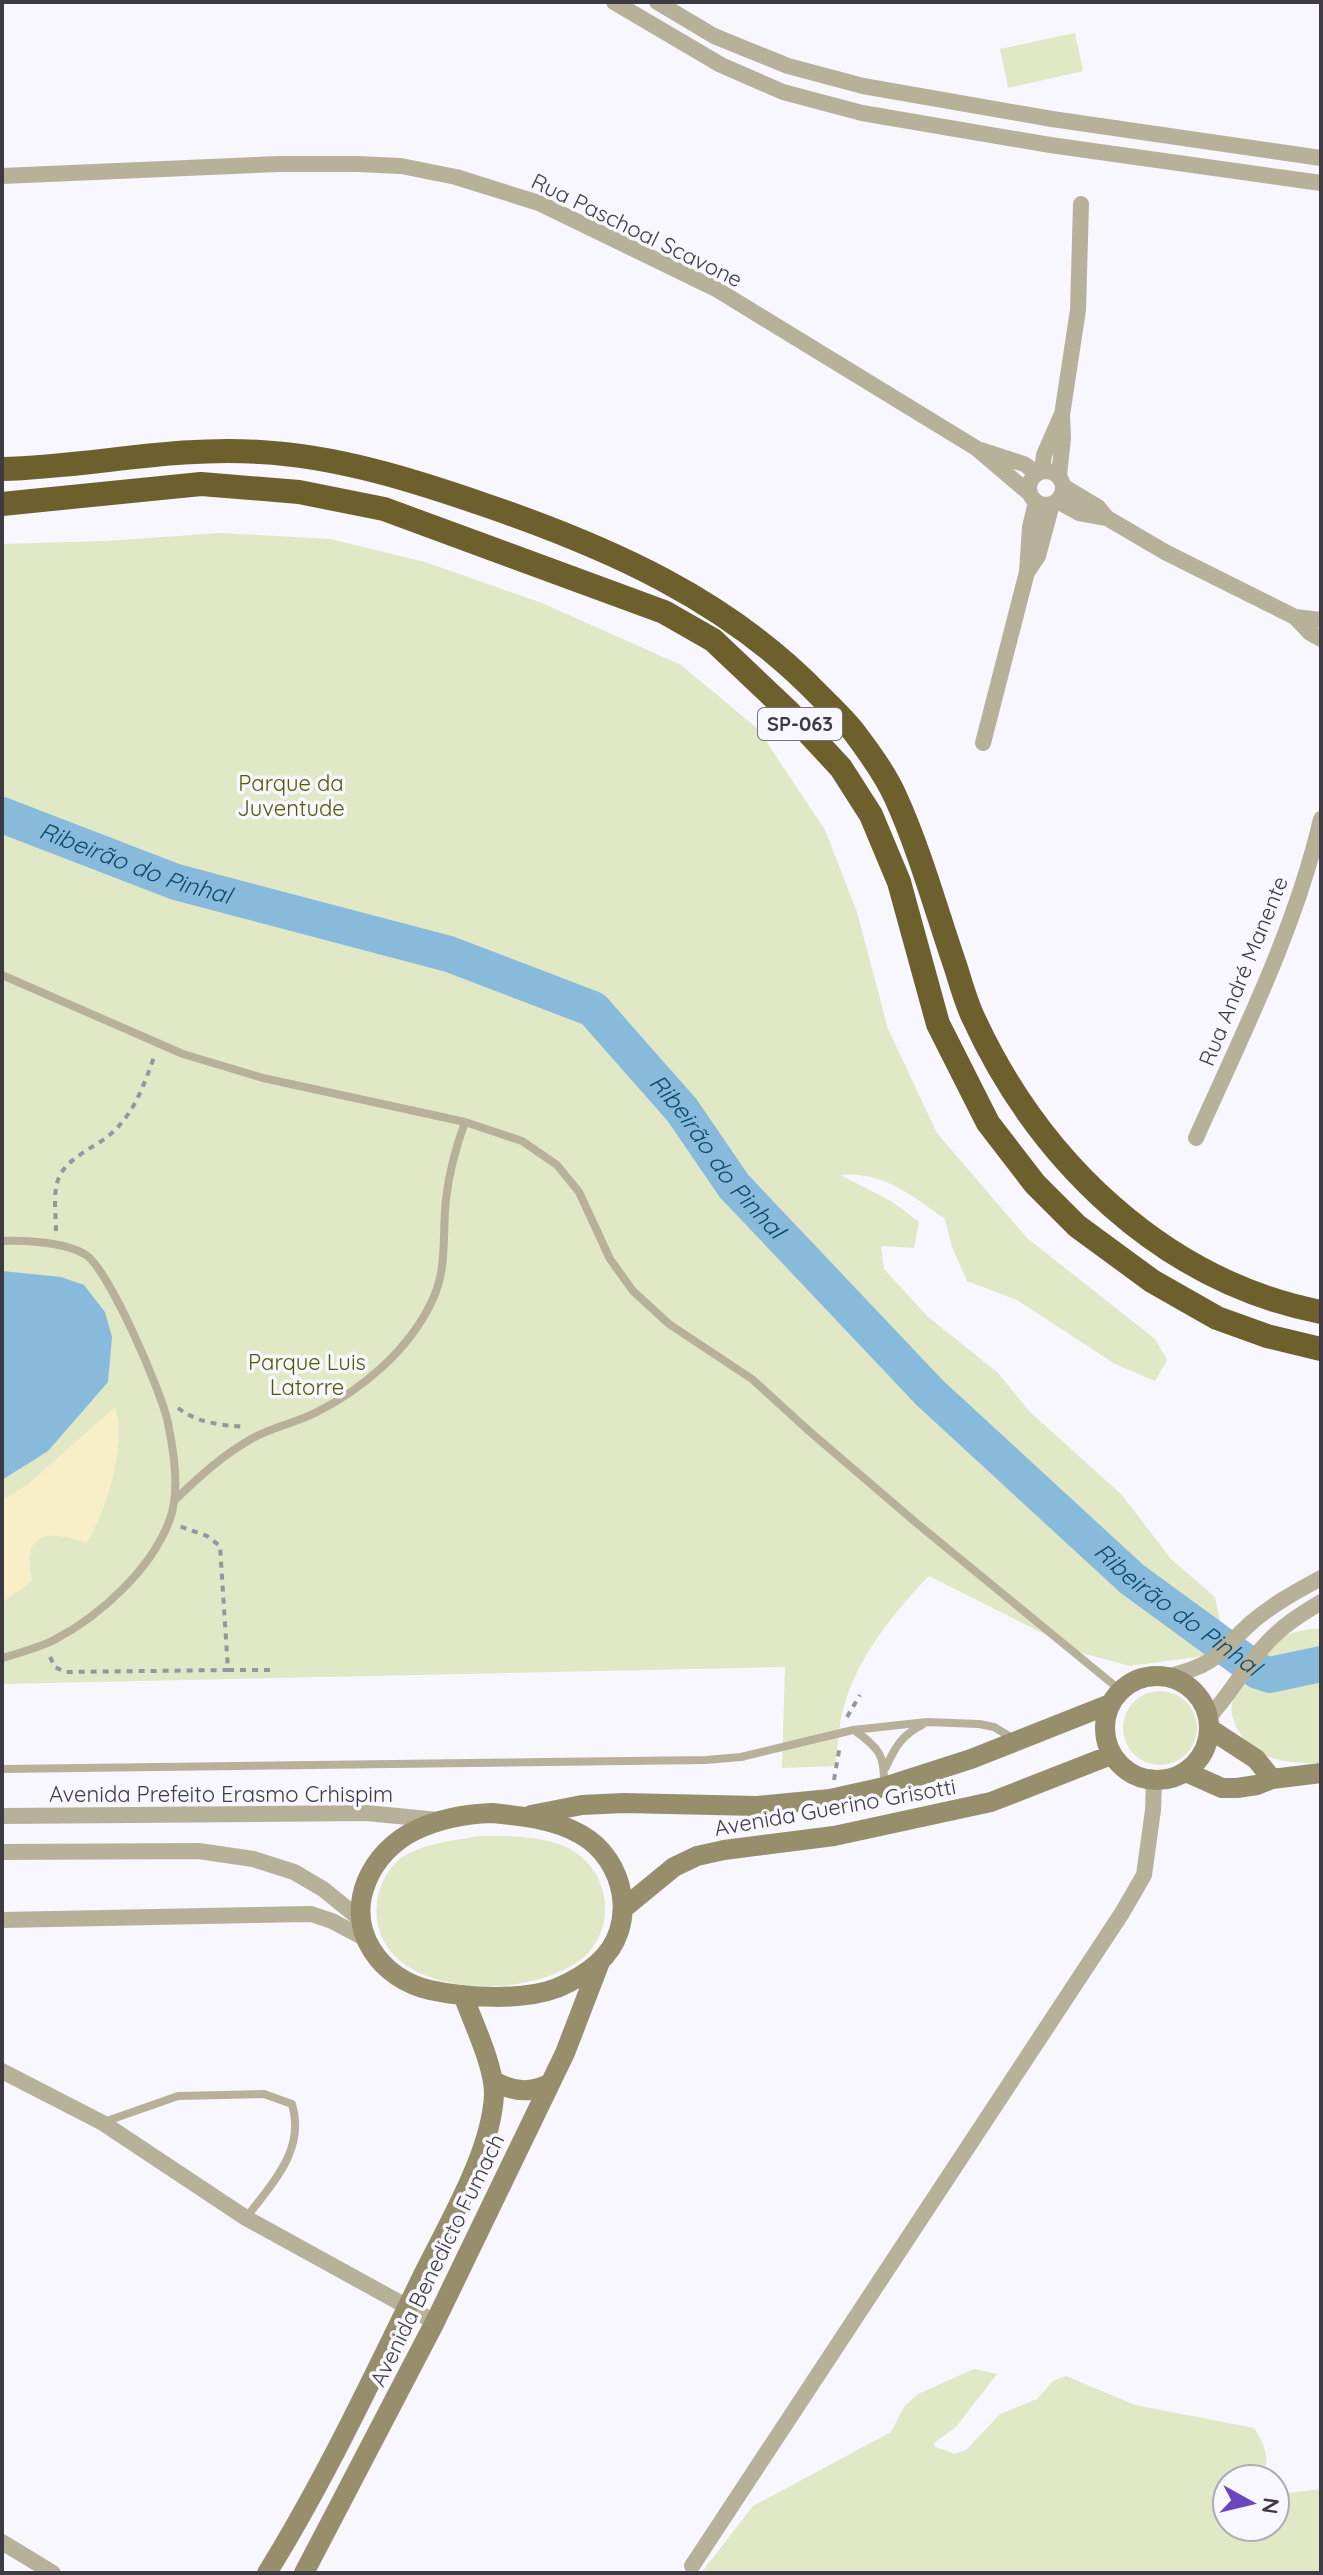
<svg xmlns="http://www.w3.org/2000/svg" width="1323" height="2575" viewBox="0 0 1323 2575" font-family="Quicksand,sans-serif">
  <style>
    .green { fill: #e1e8c6 }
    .sand { fill: #f8eec8 }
    .water { fill: #88badc }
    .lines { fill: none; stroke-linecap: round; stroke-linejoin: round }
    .river { stroke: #88badc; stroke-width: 36 }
    .path { stroke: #97959e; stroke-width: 4; stroke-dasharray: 6 6; stroke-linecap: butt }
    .service { stroke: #b7b19a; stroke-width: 8 }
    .minor { stroke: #b7b19a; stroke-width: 16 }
    .secondary { stroke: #978e6c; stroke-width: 20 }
    .motorway { stroke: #6d602d; stroke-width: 24 }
    .labels { text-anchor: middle; stroke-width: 7; stroke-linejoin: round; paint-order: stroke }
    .shield { fill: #f8f6ff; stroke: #75727b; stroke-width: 2 }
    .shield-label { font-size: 20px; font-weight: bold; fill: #3d3a43 }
    .street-label { font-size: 22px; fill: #3d3a43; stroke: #f8f6ff }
    .park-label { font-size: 22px; fill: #505900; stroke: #f8f6ff }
    .water-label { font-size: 24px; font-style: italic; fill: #0c4c6d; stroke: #f8f6ff }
  </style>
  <rect width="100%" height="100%" fill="#f8f6ff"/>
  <path class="green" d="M 1075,33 L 1083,71 L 1008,88 L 1000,49 Z
    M 221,533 L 330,539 L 425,562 L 542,603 L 681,665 L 758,729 L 825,830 L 857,912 L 888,1029 L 937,1133 L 1027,1238 L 1155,1339 L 1167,1360 L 1155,1381 L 1115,1364 L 1017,1300 L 967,1281 L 952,1247 L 945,1219 C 914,1196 880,1170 840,1175 L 891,1201 L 919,1222 L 914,1248 L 881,1246 L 884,1269 L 927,1316 L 997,1372 L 1030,1412 L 1122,1495 L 1171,1559 L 1215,1597 L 1221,1625 L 1204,1656 L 1130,1666 L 1082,1653 L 929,1576 C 893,1613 856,1659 843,1710 C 838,1728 838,1747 835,1766 L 782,1768 L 785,1667 L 2,1684 L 2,544 L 105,541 Z
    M 1321,1629 L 1321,1763 C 1291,1764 1255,1761 1239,1732 C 1234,1722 1230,1714 1232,1703 C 1235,1691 1244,1680 1251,1671 C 1271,1643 1285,1628 1321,1629 Z
    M1123 1728a37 37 0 1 1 74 0a37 37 0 1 1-74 0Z
    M 480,1836 C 508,1836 538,1835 564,1846 C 608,1865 620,1924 584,1957 C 567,1972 540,1980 517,1984 C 461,1994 369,1976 377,1902 C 379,1886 389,1865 404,1856 C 426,1843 456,1840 480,1836 Z
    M 974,2369 L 997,2374 L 956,2427 L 934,2443 L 935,2447 L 955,2454 L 966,2450 L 1000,2414 L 1037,2399 L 1053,2381 L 1066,2376 L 1135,2405 L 1254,2428 C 1265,2443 1271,2461 1262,2479 L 1227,2479 L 1227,2509 L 1223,2511 L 1225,2530 L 1235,2535 L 1254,2527 L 1275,2527 L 1275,2506 L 1287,2493 L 1321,2489 L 1321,2573 L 701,2573 L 753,2506 L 891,2432 L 904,2407 L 918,2394 Z"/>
  <path class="sand" d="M 115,1407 C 128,1442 106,1512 87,1543 C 47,1529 21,1532 32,1581 L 3,1602 L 2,1500 L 28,1484 Z"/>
  <path class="water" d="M 2,1271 L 61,1277 L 84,1285 L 105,1312 L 112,1337 L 108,1382 L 48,1451 L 2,1480 Z"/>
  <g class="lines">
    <path class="river" id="s1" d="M 2,815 L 176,882 L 449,954 L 593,1009 L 682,1110 L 734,1186 L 930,1393 L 1132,1579 L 1258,1671 L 1270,1675 L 1321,1664"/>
    <path class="path" d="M 56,1231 C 56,1213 52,1191 60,1175 C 71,1155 97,1147 113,1132 C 135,1111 144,1085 154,1057
      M 178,1408 C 198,1423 220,1425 245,1427
      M 50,1657 L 55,1667 L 65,1672 L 228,1670 L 220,1546 L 207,1536 L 179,1526
      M 228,1670 L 276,1670
      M 847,1717 L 860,1695
      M 834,1780 L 840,1745"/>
    <path class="service" d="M 2,975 L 183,1054 L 263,1078 L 465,1122 L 522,1141 L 557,1165 L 579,1192 L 610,1259 L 633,1291 L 669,1324 L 752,1379 L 809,1431 L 920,1526 L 1120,1690
      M 2,1241 C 25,1240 66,1242 86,1255 C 109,1270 162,1393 168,1423 C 174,1453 180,1491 170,1519 C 152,1569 100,1616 54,1640 C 38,1648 19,1653 2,1658
      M 177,1498 C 201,1475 224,1454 253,1438 C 272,1427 295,1423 315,1413 C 363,1389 409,1350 432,1301 C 448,1268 442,1233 446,1199 C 449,1172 456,1147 465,1122
      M 854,1730 C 880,1749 885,1755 884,1787
      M 886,1767 C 895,1747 902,1735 922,1725
      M 2,1769 L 706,1760 L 741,1757 L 853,1730 L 927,1722 L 979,1724 L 994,1727 L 1014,1739
      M 104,2122 L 178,2096 L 264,2094 L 292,2104 C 306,2150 272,2183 246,2218"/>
    <path class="minor" d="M 614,2 L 721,65 L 783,92 L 862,113 L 1050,145 L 1321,183
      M 657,2 L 714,36 L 788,66 L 863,86 L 1052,119 L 1321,158
      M 2,176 L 279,164 L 358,164 L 401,166 L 456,177 L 539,203 L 716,289 L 976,448 L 1029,493
      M 981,450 L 1024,464 L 1037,473
      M 1042,470 L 1044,455 L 1061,416
      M1029 488a17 17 0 1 1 34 0a17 17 0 1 1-34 0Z
      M 1059,476 L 1063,438 L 1062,415 L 1078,310 L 1081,204
      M 1063,486 L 1098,507 L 1107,518 L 1165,552 L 1295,617 L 1310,633 L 1321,639
      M 1057,501 L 1079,513 L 1107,518
      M 1028,571 L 1038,556 L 1052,504
      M 1295,617 L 1321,620
      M 983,743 L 1027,572 L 1030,527 L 1036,502
      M 1196,1138 C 1243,1033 1295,930 1321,819
      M 1170,1676 C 1218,1664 1218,1653 1252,1622 C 1273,1604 1297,1591 1321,1578
      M 1208,1718 C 1230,1695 1244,1667 1266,1644 C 1282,1626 1301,1614 1321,1602
      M 2,1816 L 367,1813 L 438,1820
      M 2,1852 L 199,1851 L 253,1859 L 294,1872 L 323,1889 L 360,1919
      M 2,1920 L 311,1914 L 332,1921 L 364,1938
      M 2,2071 L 103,2123 L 246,2218 L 435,2322
      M 2,2542 L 53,2573
      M 692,2566 L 1122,1913 L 1144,1875 L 1153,1810 L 1154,1781"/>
    <path class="secondary" d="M1105 1728a52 52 0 1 1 104 0a52 52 0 1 1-104 0Z
      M 1210,1729 L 1256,1759 L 1272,1779
      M 1186,1772 L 1222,1788 L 1237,1788 L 1257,1785 L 1272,1779 L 1321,1773
      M 492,1813 C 522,1816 553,1819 580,1834 C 626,1859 639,1927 598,1963 C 587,1973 571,1982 557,1988 C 523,2001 466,1998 430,1990 C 407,1985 385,1971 372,1950 C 344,1906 371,1851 416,1830 C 441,1818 465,1814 492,1813 Z
      M 531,1815 L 582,1805 L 624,1803 L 757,1806 L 830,1799 L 884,1787 L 971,1759 L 1110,1704
      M 624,1908 L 674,1867 L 697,1856 L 724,1850 L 834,1836 L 991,1802 L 1111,1755
      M 493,2080 C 511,2092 529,2094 549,2084
      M 267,2573 C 326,2478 374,2375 423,2275 C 448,2224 492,2151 494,2094 C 494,2065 473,2023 463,1995
      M 304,2573 L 435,2322 L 565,2053 L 600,1962"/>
    <path class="motorway" d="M 2,469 C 88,467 173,446 260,452 C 336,456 413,480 485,505 C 608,547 728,600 819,695 C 831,707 844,719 854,732 C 869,752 886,775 896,798 C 920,851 937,913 956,968 C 961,984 966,1002 973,1017 C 1039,1161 1163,1281 1321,1312
      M 2,504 L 201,484 L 299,492 L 384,509 L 664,612 L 713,640 L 789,712 L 841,768 L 871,815 L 899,882 L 938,1024 L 988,1123 L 1035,1184 L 1077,1226 L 1152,1281 L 1217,1318 L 1267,1336 L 1321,1349"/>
  </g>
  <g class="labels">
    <rect class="shield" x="758" y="708" width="84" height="32" rx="6"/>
    <g class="shield-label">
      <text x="800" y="731">SP-063</text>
    </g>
    <g class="street-label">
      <text transform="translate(637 230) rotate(26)" y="8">Rua Paschoal Scavone</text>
      <text transform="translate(1243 971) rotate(-68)" y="8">Rua André Manente</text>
      <text x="221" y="1802">Avenida Prefeito Erasmo Crhispim</text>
      <text transform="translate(835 1807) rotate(-10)" y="8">Avenida Guerino Grisotti</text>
      <text transform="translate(437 2260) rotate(-64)" y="8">Avenida Benedicto Fumach</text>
    </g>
    <g class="park-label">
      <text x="291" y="791">Parque da<tspan x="291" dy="25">Juventude</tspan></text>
      <text x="307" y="1370">Parque Luis<tspan x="307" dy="25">Latorre</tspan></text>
    </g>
    <g class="water-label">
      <text dy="8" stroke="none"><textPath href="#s1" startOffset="142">Ribeirão do Pinhal</textPath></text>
      <text dy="8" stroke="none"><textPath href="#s1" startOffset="816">Ribeirão do Pinhal</textPath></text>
      <text dy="8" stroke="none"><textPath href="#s1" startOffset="1464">Ribeirão do Pinhal</textPath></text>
    </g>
  </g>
  <rect width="1323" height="2575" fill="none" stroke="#3d3a43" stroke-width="8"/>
  <g transform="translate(1251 2503) rotate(98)"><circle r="38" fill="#f8f6ff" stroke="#adabb4" stroke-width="2"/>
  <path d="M0-6L14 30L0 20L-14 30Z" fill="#6a46be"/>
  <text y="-12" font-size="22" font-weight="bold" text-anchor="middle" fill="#3d3a43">N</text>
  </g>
</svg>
